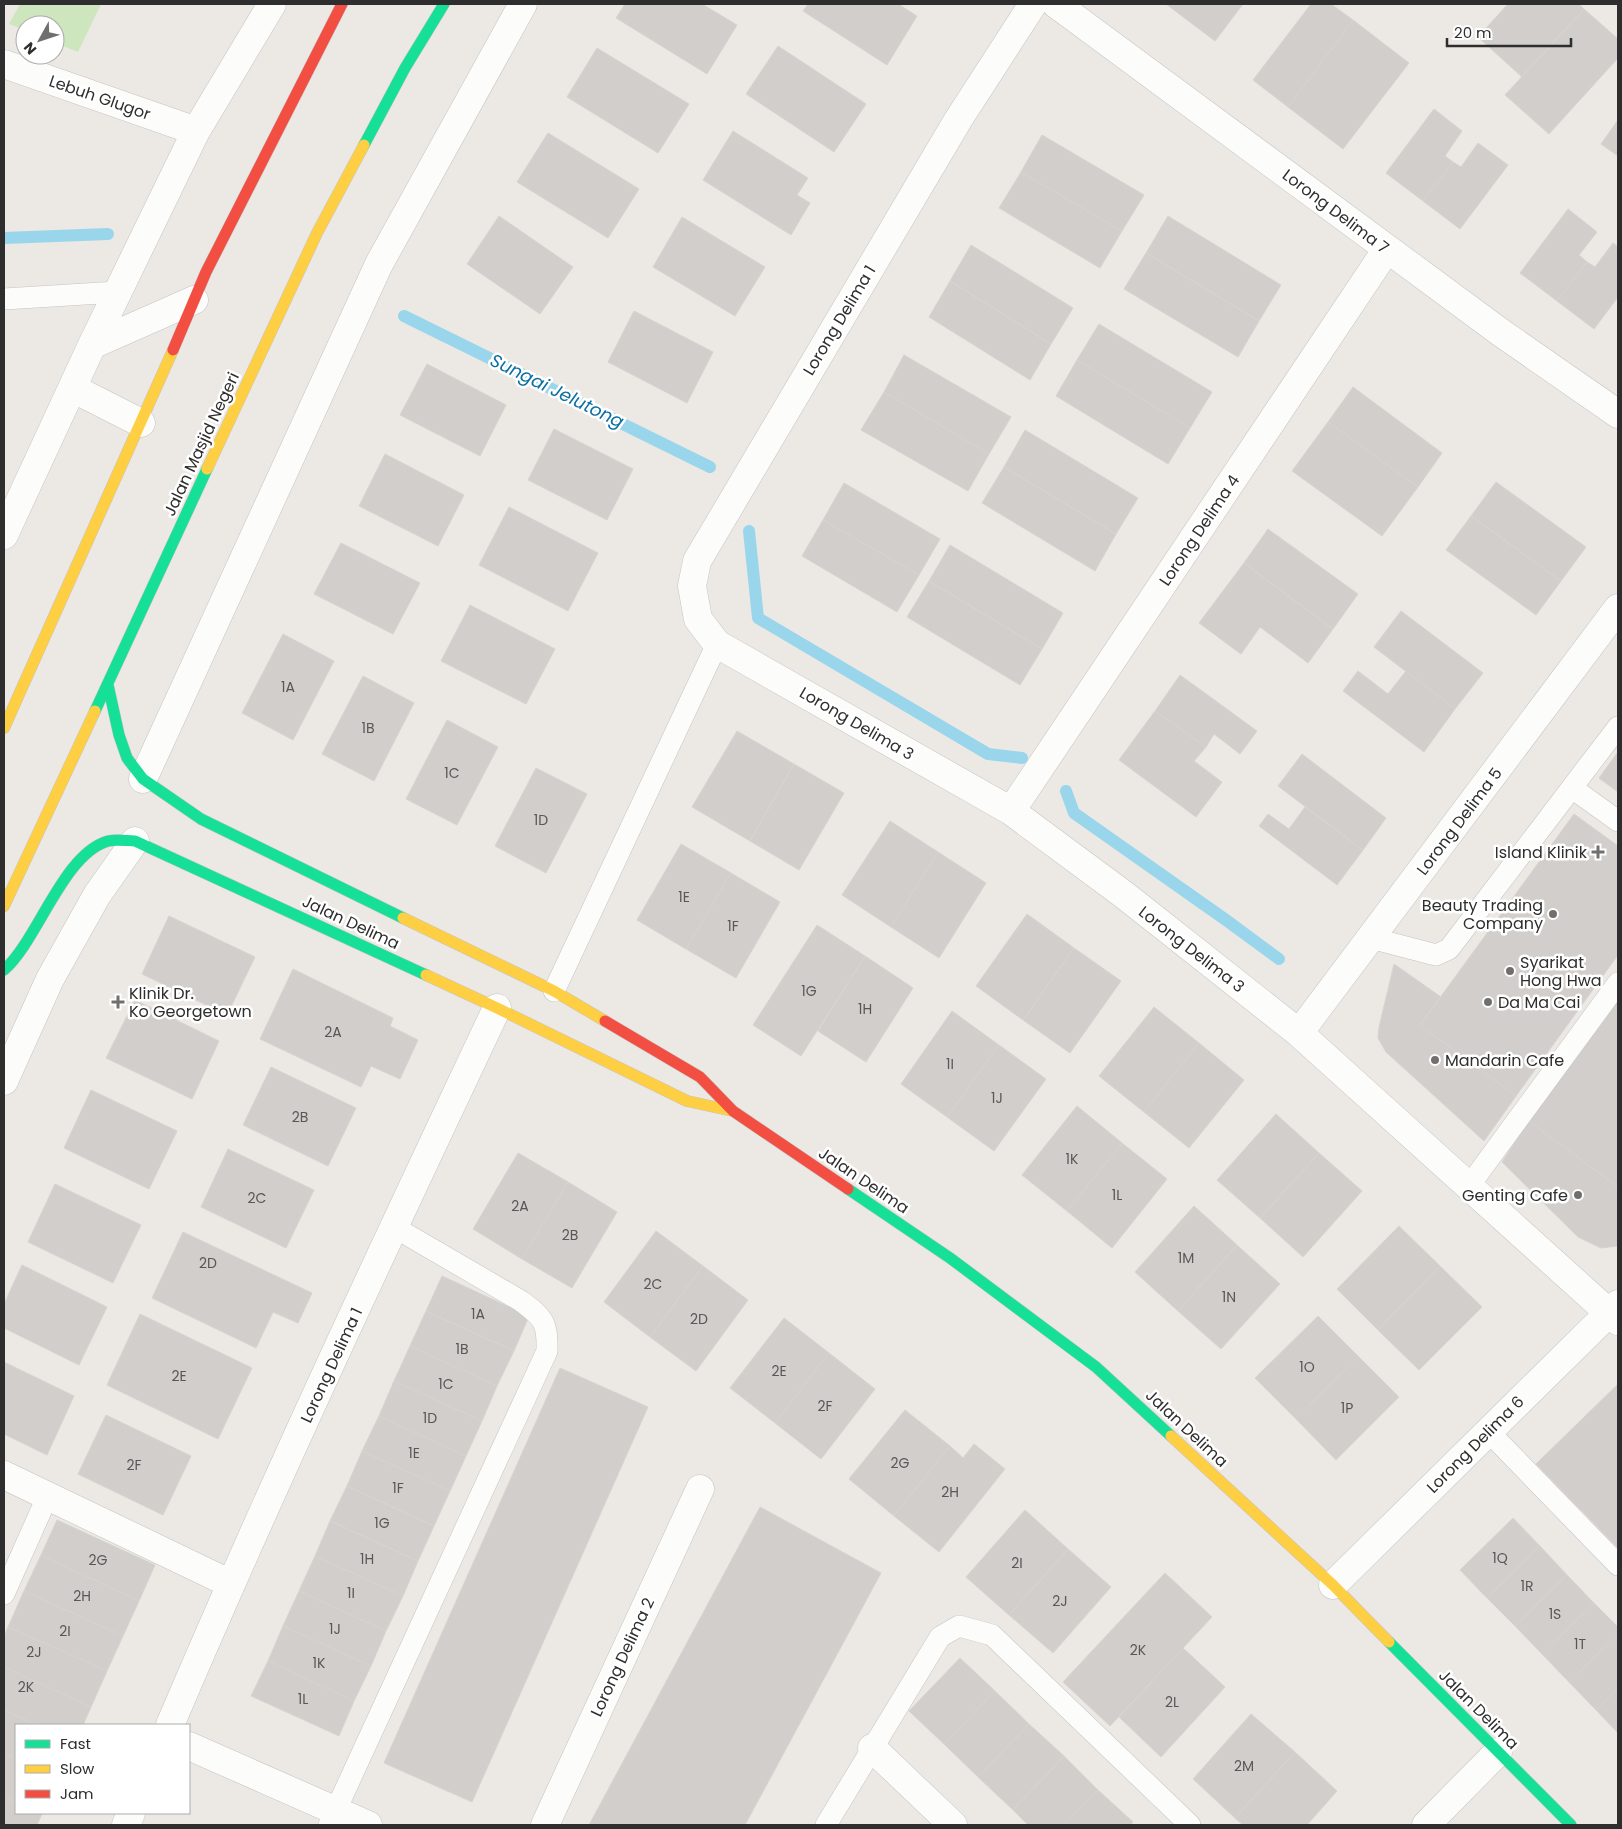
<svg xmlns="http://www.w3.org/2000/svg" width="1622" height="1829" viewBox="0 0 1622 1829" font-family="Poppins,sans-serif">
  <style>
    .green { fill: #cee6be }
    .lines { fill: none; stroke-linecap: round; stroke-linejoin: round }
    .stream { stroke: #99d6ec; stroke-width: 12 }
    .building { fill: #d1cecb; stroke: #d7d4d0 }
    .lane-casing { stroke: #c5c4c5; stroke-width: 22 }
    .street-casing { stroke: #c5c4c5; stroke-width: 29 }
    .fast-casing { stroke: #c5c4c5; stroke-width: 12 }
    .slow-casing { stroke: #c5c4c5; stroke-width: 12 }
    .jam-casing { stroke: #c5c4c5; stroke-width: 12 }
    .lane { stroke: #fcfcfb; stroke-width: 21 }
    .street { stroke: #fcfcfb; stroke-width: 28 }
    .fast { stroke: #16e098; stroke-width: 11 }
    .slow { stroke: #ffcf43; stroke-width: 11 }
    .jam { stroke: #f24e42; stroke-width: 11 }
    .poi-dot { fill: #706f6e; stroke: #fff; stroke-width: 2 }
    .labels { text-anchor: middle; stroke-width: 5; stroke-linejoin: round; paint-order: stroke }
    .number-label { font-size: 14px; fill: #585857 }
    .street-label { font-size: 16px; fill: #2e2e2e; stroke: #fff }
    .poi-label { font-size: 16px; fill: #2e2e2e; stroke: #fff; text-anchor: start }
    .water-label { font-size: 18px; font-style: italic; fill: #0d6fa3; stroke: #fff }
  </style>
  <rect width="100%" height="100%" fill="#ece8e4"/>
  <path class="green" d="M 20,4 L 101,4 L 78,52 L 55,43 L 55,25 L 25,25 L 25,30 L 9,24 Z"/>
  <g class="lines">
    <path class="stream" d="M 4,238 L 108,234
      M 404,316 L 710,467
      M 749,531 L 758,618 L 988,754 L 1022,758
      M 1066,791 L 1074,813 L 1226,920 L 1279,959"/>
  </g>
  <path class="building" d="M 625,4 L 702,4 L 737,25 L 707,74 L 616,18 Z
    M 808,4 L 898,4 L 917,16 L 887,65 L 803,11 Z
    M 1166,4 L 1243,4 L 1215,41 Z
    M 1311,4 L 1331,4 L 1353,20 L 1288,107 L 1253,80 Z
    M 1508,4 L 1579,4 L 1584,9 L 1522,77 L 1478,37 Z
    M 1584,9 L 1618,39 L 1618,58 L 1549,134 L 1505,95 Z
    M 1353,20 L 1409,63 L 1343,149 L 1288,107 Z
    M 778,46 L 866,104 L 834,152 L 746,94 Z
    M 597,48 L 689,104 L 658,153 L 567,97 Z
    M 1434,109 L 1462,131 L 1445,156 L 1453,162 L 1423,201 L 1386,173 Z
    M 1618,120 L 1618,156 L 1601,144 Z
    M 733,131 L 808,178 L 797,195 L 810,203 L 791,235 L 703,180 Z
    M 548,133 L 639,189 L 608,238 L 517,182 Z
    M 1042,135 L 1144,195 L 1122,231 L 1021,172 Z
    M 1478,143 L 1508,165 L 1460,229 L 1423,201 L 1453,162 L 1461,167 Z
    M 1021,172 L 1122,231 L 1100,268 L 999,208 Z
    M 1568,209 L 1597,232 L 1579,255 L 1587,262 L 1557,301 L 1520,273 Z
    M 499,216 L 573,267 L 540,314 L 467,264 Z
    M 1168,216 L 1281,285 L 1259,321 L 1146,253 Z
    M 682,217 L 765,267 L 735,316 L 653,267 Z
    M 1613,243 L 1618,247 L 1618,297 L 1594,329 L 1557,301 L 1587,262 L 1595,267 Z
    M 971,245 L 1073,308 L 1051,344 L 950,281 Z
    M 1146,253 L 1259,321 L 1238,357 L 1124,289 Z
    M 950,281 L 1051,344 L 1030,380 L 929,317 Z
    M 634,311 L 713,352 L 687,403 L 608,362 Z
    M 1099,324 L 1212,392 L 1190,428 L 1077,360 Z
    M 904,355 L 1011,417 L 989,454 L 884,392 Z
    M 1077,360 L 1190,428 L 1168,464 L 1056,396 Z
    M 427,364 L 506,405 L 480,456 L 400,415 Z
    M 1353,387 L 1442,453 L 1418,487 L 1328,422 Z
    M 884,392 L 989,454 L 968,491 L 861,430 Z
    M 1328,422 L 1418,487 L 1382,536 L 1292,471 Z
    M 554,429 L 633,469 L 607,520 L 528,480 Z
    M 1025,430 L 1138,498 L 1116,534 L 1004,467 Z
    M 385,454 L 464,495 L 438,546 L 359,506 Z
    M 1004,467 L 1116,534 L 1095,571 L 982,503 Z
    M 1496,482 L 1586,547 L 1561,581 L 1471,516 Z
    M 844,483 L 940,539 L 919,575 L 823,520 Z
    M 509,507 L 598,553 L 568,611 L 479,565 Z
    M 1471,516 L 1561,581 L 1536,615 L 1446,550 Z
    M 823,520 L 919,575 L 897,612 L 802,556 Z
    M 1268,529 L 1358,594 L 1333,629 L 1244,563 Z
    M 341,543 L 420,583 L 393,634 L 314,594 Z
    M 950,545 L 1063,613 L 1042,649 L 929,581 Z
    M 1244,563 L 1333,629 L 1308,663 L 1260,627 L 1241,654 L 1199,623 Z
    M 929,581 L 1042,649 L 1020,685 L 907,617 Z
    M 470,605 L 555,649 L 526,704 L 441,661 Z
    M 1401,611 L 1483,673 L 1455,709 L 1374,647 Z
    M 283,634 L 334,661 L 293,740 L 242,713 Z
    M 1358,671 L 1388,694 L 1406,671 L 1455,709 L 1424,752 L 1343,691 Z
    M 1180,675 L 1257,731 L 1240,754 L 1214,734 L 1206,747 L 1155,711 Z
    M 363,676 L 414,703 L 374,781 L 322,754 Z
    M 1155,711 L 1206,747 L 1194,761 L 1222,782 L 1196,817 L 1119,760 Z
    M 447,720 L 498,747 L 457,825 L 406,799 Z
    M 737,731 L 794,764 L 750,841 L 692,807 Z
    M 1618,752 L 1618,792 L 1599,778 Z
    M 1302,754 L 1386,818 L 1363,850 L 1278,786 Z
    M 794,764 L 844,793 L 799,870 L 750,841 Z
    M 536,768 L 587,794 L 546,873 L 495,846 Z
    M 1305,807 L 1363,850 L 1337,885 L 1259,826 L 1268,814 L 1289,829 Z
    M 1574,814 L 1618,846 L 1618,955 L 1516,1096 L 1420,1025 Z
    M 890,821 L 938,852 L 891,927 L 842,895 Z
    M 681,844 L 731,873 L 686,949 L 637,920 Z
    M 938,852 L 986,883 L 939,958 L 891,927 Z
    M 731,873 L 780,902 L 736,978 L 686,949 Z
    M 1027,914 L 1074,948 L 1023,1020 L 976,986 Z
    M 169,916 L 255,957 L 227,1015 L 142,974 Z
    M 817,925 L 865,956 L 801,1056 L 753,1025 Z
    M 1074,948 L 1121,981 L 1070,1053 L 1023,1020 Z
    M 865,956 L 913,988 L 866,1062 L 818,1031 Z
    M 1394,964 L 1441,997 L 1420,1025 L 1516,1096 L 1484,1141 L 1386,1052 L 1378,1038 L 1379,1027 Z
    M 293,969 L 393,1018 L 390,1026 L 418,1040 L 400,1079 L 371,1066 L 361,1087 L 260,1039 Z
    M 135,1000 L 219,1041 L 192,1099 L 106,1058 Z
    M 1618,1001 L 1618,1187 L 1529,1121 Z
    M 1154,1007 L 1199,1043 L 1144,1112 L 1099,1076 Z
    M 952,1011 L 999,1045 L 947,1117 L 901,1084 Z
    M 1199,1043 L 1244,1080 L 1189,1148 L 1144,1112 Z
    M 999,1045 L 1046,1079 L 994,1151 L 947,1117 Z
    M 271,1067 L 356,1108 L 328,1166 L 243,1125 Z
    M 91,1090 L 177,1131 L 149,1189 L 64,1148 Z
    M 1077,1106 L 1122,1143 L 1067,1211 L 1022,1175 Z
    M 1276,1114 L 1319,1153 L 1260,1218 L 1217,1180 Z
    M 1529,1121 L 1618,1187 L 1618,1246 L 1601,1248 L 1578,1237 L 1502,1162 Z
    M 1122,1143 L 1167,1179 L 1112,1248 L 1067,1211 Z
    M 228,1149 L 314,1190 L 286,1248 L 201,1207 Z
    M 518,1153 L 568,1182 L 522,1259 L 473,1229 Z
    M 1319,1153 L 1362,1191 L 1303,1257 L 1260,1218 Z
    M 568,1182 L 617,1212 L 572,1288 L 522,1259 Z
    M 55,1184 L 141,1225 L 113,1283 L 28,1242 Z
    M 1194,1206 L 1237,1245 L 1178,1311 L 1135,1272 Z
    M 1399,1226 L 1440,1266 L 1378,1330 L 1337,1289 Z
    M 656,1231 L 703,1266 L 650,1337 L 604,1302 Z
    M 183,1232 L 312,1293 L 298,1323 L 273,1312 L 256,1348 L 152,1298 Z
    M 1237,1245 L 1280,1284 L 1221,1349 L 1178,1311 Z
    M 22,1265 L 107,1307 L 79,1365 L 4,1328 L 4,1304 Z
    M 703,1266 L 748,1300 L 696,1371 L 650,1337 Z
    M 1440,1266 L 1482,1307 L 1419,1370 L 1378,1330 Z
    M 442,1276 L 529,1316 L 514,1351 L 426,1311 Z
    M 426,1311 L 514,1351 L 497,1386 L 410,1346 Z
    M 140,1314 L 252,1368 L 218,1439 L 107,1385 Z
    M 1318,1316 L 1358,1356 L 1296,1419 L 1255,1378 Z
    M 784,1318 L 829,1353 L 775,1423 L 730,1388 Z
    M 410,1346 L 497,1386 L 482,1421 L 394,1381 Z
    M 829,1353 L 875,1389 L 821,1459 L 775,1423 Z
    M 1358,1356 L 1399,1397 L 1336,1460 L 1296,1419 Z
    M 4,1362 L 74,1396 L 47,1455 L 4,1434 Z
    M 560,1368 L 648,1407 L 472,1802 L 384,1763 Z
    M 394,1381 L 482,1421 L 466,1456 L 379,1416 Z
    M 1618,1384 L 1618,1548 L 1536,1464 Z
    M 905,1410 L 950,1446 L 894,1516 L 849,1479 Z
    M 106,1415 L 191,1456 L 163,1515 L 78,1474 Z
    M 379,1416 L 466,1456 L 450,1491 L 362,1451 Z
    M 974,1444 L 1005,1469 L 939,1552 L 894,1516 L 950,1446 L 963,1458 Z
    M 362,1451 L 450,1491 L 434,1526 L 347,1486 Z
    M 347,1486 L 434,1526 L 418,1561 L 330,1521 Z
    M 760,1507 L 881,1573 L 745,1825 L 589,1825 Z
    M 1025,1510 L 1068,1549 L 1009,1615 L 966,1577 Z
    M 1513,1518 L 1540,1546 L 1487,1598 L 1460,1570 Z
    M 57,1520 L 155,1565 L 139,1601 L 41,1555 Z
    M 330,1521 L 418,1561 L 403,1596 L 315,1556 Z
    M 1540,1546 L 1567,1575 L 1515,1626 L 1487,1598 Z
    M 1068,1549 L 1111,1587 L 1053,1653 L 1009,1615 Z
    M 41,1555 L 139,1601 L 123,1636 L 24,1591 Z
    M 315,1556 L 403,1596 L 386,1631 L 299,1591 Z
    M 1165,1573 L 1212,1617 L 1110,1726 L 1063,1682 Z
    M 1567,1575 L 1594,1603 L 1542,1654 L 1515,1626 Z
    M 24,1591 L 123,1636 L 107,1671 L 8,1627 Z
    M 299,1591 L 386,1631 L 371,1666 L 283,1626 Z
    M 1594,1603 L 1618,1627 L 1618,1634 L 1569,1682 L 1542,1654 Z
    M 283,1626 L 371,1666 L 354,1701 L 268,1661 Z
    M 8,1627 L 107,1671 L 91,1707 L 4,1667 L 4,1637 Z
    M 1618,1634 L 1618,1688 L 1596,1710 L 1569,1682 Z
    M 1183,1648 L 1225,1687 L 1161,1757 L 1119,1717 Z
    M 960,1658 L 995,1691 L 944,1744 L 909,1711 Z
    M 268,1661 L 354,1701 L 339,1736 L 251,1696 Z
    M 4,1667 L 91,1707 L 83,1725 L 37,1725 L 4,1710 Z
    M 1618,1688 L 1618,1733 L 1596,1710 Z
    M 995,1691 L 1029,1724 L 978,1777 L 944,1744 Z
    M 4,1710 L 37,1725 L 16,1725 L 16,1759 L 4,1753 Z
    M 1251,1714 L 1295,1752 L 1235,1818 L 1193,1779 Z
    M 1029,1724 L 1064,1756 L 1013,1810 L 978,1777 Z
    M 1295,1752 L 1337,1791 L 1307,1825 L 1243,1825 L 1235,1818 Z
    M 4,1753 L 16,1759 L 16,1802 L 4,1796 Z
    M 1064,1756 L 1098,1790 L 1064,1825 L 1028,1825 L 1013,1810 Z
    M 1098,1790 L 1133,1822 L 1130,1825 L 1064,1825 Z
    M 4,1796 L 16,1802 L 16,1813 L 42,1814 L 37,1825 L 4,1825 Z"/>
  <g class="lines">
    <g class="lane-casing">
      <path id="lane" d="M 4,299 L 117,292
        M 1572,788 L 1618,821
        M 1371,938 L 1436,955 L 1449,949 L 1618,727
        M 554,991 L 717,644
        M 1469,1186 L 1618,983
        M 1488,1431 L 1618,1565
        M 4,1594 L 48,1495
        M 329,1825 L 547,1351 C 548,1323 544,1318 521,1301 L 394,1227
        M 826,1825 L 940,1637 L 959,1626 L 992,1635 L 1190,1825"/>
    </g>
    <g class="street-casing">
      <path id="street" d="M 1033,4 L 958,120 L 697,561 L 692,586 L 698,619 L 717,644 L 1011,811 L 1123,894 L 1299,1033 L 1618,1321
        M 1056,4 L 1500,332 L 1618,414
        M 4,64 L 196,131
        M 92,345 L 194,300
        M 72,388 L 141,423
        M 4,535 L 92,345 L 196,131 L 272,4
        M 143,779 L 379,264 L 523,4
        M 1011,811 L 1387,249
        M 1299,1033 L 1618,608
        M 4,1081 L 50,979 L 97,895 L 135,841
        M 4,1475 L 231,1584
        M 1333,1585 L 1618,1304
        M 170,1725 C 273,1483 385,1245 497,1008
        M 189,1746 L 368,1825
        M 872,1748 L 953,1825
        M 126,1825 L 131,1813
        M 545,1825 L 700,1489
        M 1426,1825 L 1498,1752"/>
    </g>
    <g class="fast-casing">
      <path id="fast" d="M 364,145 L 405,68 L 444,4
        M 108,685 L 119,735 L 127,758 L 143,779 L 201,819 L 403,918
        M 95,711 L 207,469
        M 4,970 C 38,940 63,854 108,841 C 117,839 127,841 135,841 L 426,975
        M 848,1189 L 950,1258 L 1096,1367 L 1171,1436
        M 1389,1642 L 1571,1825"/>
    </g>
    <g class="slow-casing">
      <path id="slow" d="M 207,469 L 317,233 L 364,145
        M 4,728 L 173,350
        M 4,906 L 95,711
        M 403,918 L 554,991 L 605,1021
        M 426,975 L 497,1008 L 687,1101 L 733,1111
        M 1171,1436 L 1333,1585 L 1389,1642"/>
    </g>
    <g class="jam-casing">
      <path id="jam" d="M 173,350 L 206,272 L 342,4
        M 605,1021 L 700,1077 L 733,1111 L 848,1189"/>
    </g>
    <use href="#lane" class="lane"/>
    <use href="#street" class="street"/>
    <use href="#fast" class="fast"/>
    <use href="#slow" class="slow"/>
    <use href="#jam" class="jam"/>
  </g>
  <g class="poi-dot">
    <path d="M1595.5 844.5h5v5h5v5h-5v5h-5v-5h-5v-5h5z"/>
    <circle cx="1553" cy="914" r="5"/>
    <circle cx="1510" cy="971" r="5"/>
    <path d="M115.5 994.5h5v5h5v5h-5v5h-5v-5h-5v-5h5z"/>
    <circle cx="1488" cy="1002" r="5"/>
    <circle cx="1435" cy="1060" r="5"/>
    <circle cx="1578" cy="1195" r="5"/>
  </g>
  <g class="labels">
    <g class="number-label">
      <text x="288" y="692">1A</text>
      <text x="368" y="733">1B</text>
      <text x="452" y="778">1C</text>
      <text x="541" y="825">1D</text>
      <text x="684" y="902">1E</text>
      <text x="733" y="931">1F</text>
      <text x="809" y="996">1G</text>
      <text x="865" y="1014">1H</text>
      <text x="333" y="1037">2A</text>
      <text x="950" y="1069">1I</text>
      <text x="997" y="1103">1J</text>
      <text x="300" y="1122">2B</text>
      <text x="1072" y="1164">1K</text>
      <text x="1117" y="1200">1L</text>
      <text x="257" y="1203">2C</text>
      <text x="520" y="1211">2A</text>
      <text x="570" y="1240">2B</text>
      <text x="1186" y="1263">1M</text>
      <text x="208" y="1268">2D</text>
      <text x="653" y="1289">2C</text>
      <text x="1229" y="1302">1N</text>
      <text x="478" y="1319">1A</text>
      <text x="699" y="1324">2D</text>
      <text x="462" y="1354">1B</text>
      <text x="1307" y="1372">1O</text>
      <text x="779" y="1376">2E</text>
      <text x="179" y="1381">2E</text>
      <text x="446" y="1389">1C</text>
      <text x="825" y="1411">2F</text>
      <text x="1347" y="1413">1P</text>
      <text x="430" y="1423">1D</text>
      <text x="414" y="1458">1E</text>
      <text x="900" y="1468">2G</text>
      <text x="134" y="1470">2F</text>
      <text x="398" y="1493">1F</text>
      <text x="950" y="1497">2H</text>
      <text x="382" y="1528">1G</text>
      <text x="1500" y="1563">1Q</text>
      <text x="367" y="1564">1H</text>
      <text x="98" y="1565">2G</text>
      <text x="1017" y="1568">2I</text>
      <text x="1527" y="1591">1R</text>
      <text x="351" y="1598">1I</text>
      <text x="82" y="1601">2H</text>
      <text x="1060" y="1606">2J</text>
      <text x="1555" y="1619">1S</text>
      <text x="335" y="1634">1J</text>
      <text x="65" y="1636">2I</text>
      <text x="1580" y="1649">1T</text>
      <text x="1138" y="1655">2K</text>
      <text x="34" y="1657">2J</text>
      <text x="319" y="1668">1K</text>
      <text x="26" y="1692">2K</text>
      <text x="303" y="1704">1L</text>
      <text x="1172" y="1707">2L</text>
      <text x="1244" y="1771">2M</text>
    </g>
    <g class="street-label">
      <text transform="translate(100 97) rotate(19)" y="6">Lebuh Glugor</text>
      <text transform="translate(1336 211) rotate(37)" y="6">Lorong Delima 7</text>
      <text transform="translate(839 320) rotate(-59)" y="6">Lorong Delima 1</text>
      <text transform="translate(201 444) rotate(-65)" y="6">Jalan Masjid Negeri</text>
      <text transform="translate(1199 530) rotate(-56)" y="6">Lorong Delima 4</text>
      <text transform="translate(857 723) rotate(30)" y="6">Lorong Delima 3</text>
      <text transform="translate(1459 821) rotate(-53)" y="6">Lorong Delima 5</text>
      <text transform="translate(351 922) rotate(25)" y="6">Jalan Delima</text>
      <text transform="translate(1192 949) rotate(38)" y="6">Lorong Delima 3</text>
      <text transform="translate(864 1180) rotate(34)" y="6">Jalan Delima</text>
      <text transform="translate(331 1365) rotate(-65)" y="6">Lorong Delima 1</text>
      <text transform="translate(1187 1428) rotate(43)" y="6">Jalan Delima</text>
      <text transform="translate(1475 1444) rotate(-45)" y="6">Lorong Delima 6</text>
      <text transform="translate(622 1657) rotate(-65)" y="6">Lorong Delima 2</text>
      <text transform="translate(1479 1709) rotate(45)" y="6">Jalan Delima</text>
    </g>
    <g class="poi-label">
      <text x="1587" y="858" text-anchor="end">Island Klinik</text>
      <text x="1543" y="911" text-anchor="end">Beauty Trading<tspan x="1543" dy="18">Company</tspan></text>
      <text x="1520" y="968">Syarikat<tspan x="1520" dy="18">Hong Hwa</tspan></text>
      <text x="129" y="999">Klinik Dr.<tspan x="129" dy="18">Ko Georgetown</tspan></text>
      <text x="1498" y="1008">Da Ma Cai</text>
      <text x="1445" y="1066">Mandarin Cafe</text>
      <text x="1568" y="1201" text-anchor="end">Genting Cafe</text>
    </g>
    <g class="water-label">
      <text transform="translate(557 391) rotate(26)" y="6">Sungai Jelutong</text>
    </g>
  </g>
  <rect width="1622" height="1829" fill="none" stroke="#2e2e2e" stroke-width="10"/>
  <rect x="15" y="1724" width="175" height="90" fill="#ffffff" stroke="#ababab"/>
  <rect x="25" y="1740" width="25" height="8" fill="#16e098" stroke="#ababab"/>
  <text x="60" y="1749" font-size="15" fill="#2e2e2e">Fast</text>
  <rect x="25" y="1765" width="25" height="8" fill="#ffcf43" stroke="#ababab"/>
  <text x="60" y="1774" font-size="15" fill="#2e2e2e">Slow</text>
  <rect x="25" y="1790" width="25" height="8" fill="#f24e42" stroke="#ababab"/>
  <text x="60" y="1799" font-size="15" fill="#2e2e2e">Jam</text>
  <g transform="translate(40 40) rotate(230)"><circle r="24" fill="#ffffff" stroke="#ababab"/>
  <path d="M0-4L9 19L0 12L-9 19Z" fill="#706f6e"/>
  <text y="-8" font-size="14" font-weight="bold" text-anchor="middle" fill="#2e2e2e">N</text>
  </g>
  <path d="M1447 38v8h124v-8" fill="none" stroke="#2e2e2e" stroke-width="2.5"/>
  <text x="1454" y="38" font-size="15" fill="#2e2e2e" stroke="#ffffff" stroke-width="4" paint-order="stroke">20 m</text>
</svg>
